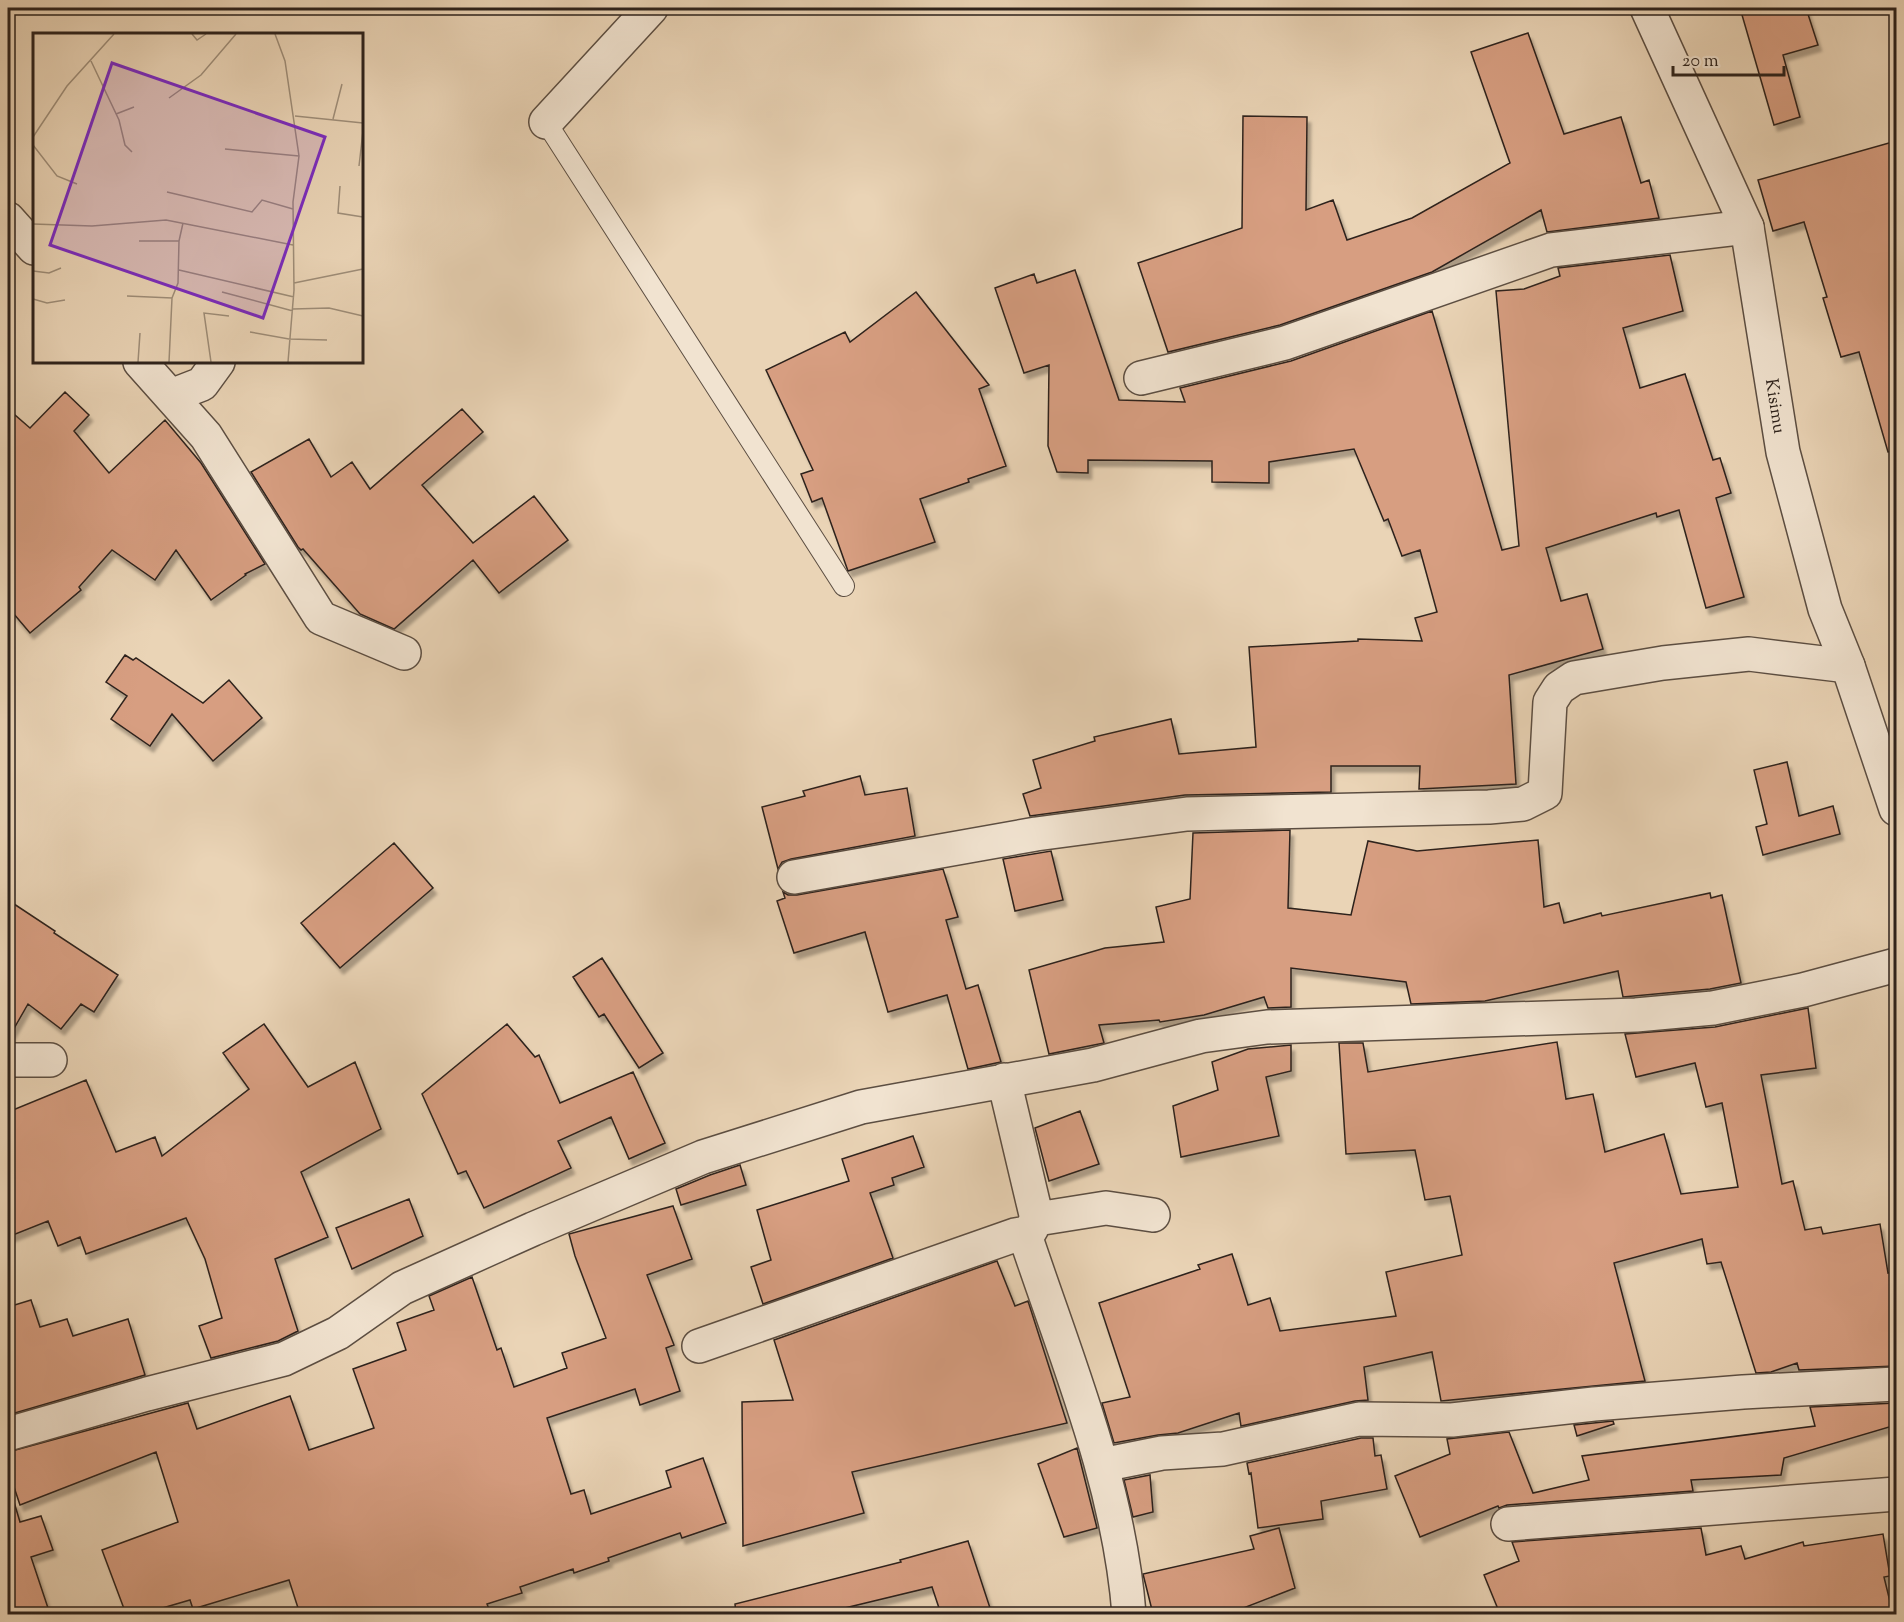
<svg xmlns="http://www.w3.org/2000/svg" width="1904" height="1622" viewBox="0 0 1904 1622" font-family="'Sorts Mill Goudy',serif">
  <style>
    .building { fill: #d79e81; stroke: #2d221c; stroke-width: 1.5; filter: url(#shadow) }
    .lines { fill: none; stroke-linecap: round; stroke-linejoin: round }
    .service-casing { stroke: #5c4e42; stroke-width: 22 }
    .minor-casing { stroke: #5c4e42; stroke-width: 36 }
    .tertiary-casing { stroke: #5c4e42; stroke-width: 36 }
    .service { stroke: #f1e3d0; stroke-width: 20 }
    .minor { stroke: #f1e3d0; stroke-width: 33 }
    .tertiary { stroke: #f1e3d0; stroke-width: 33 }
    .labels { text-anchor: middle; stroke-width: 5; stroke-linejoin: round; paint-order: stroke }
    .street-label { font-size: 18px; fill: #2d221c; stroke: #f1e3d0 }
    .inset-road { fill: none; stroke: #9e8d78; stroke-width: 1.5 }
    .view { fill: #7b2cbf; fill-opacity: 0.15; stroke: #7b2cbf; stroke-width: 3 }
    .inset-edge { fill: none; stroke: #2d221c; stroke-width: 3 }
  </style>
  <defs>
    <filter id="shadow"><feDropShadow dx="3.5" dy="6" stdDeviation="1.5" flood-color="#0004"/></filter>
  </defs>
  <rect width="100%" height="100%" fill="#ead4b6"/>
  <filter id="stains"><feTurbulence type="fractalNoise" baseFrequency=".00333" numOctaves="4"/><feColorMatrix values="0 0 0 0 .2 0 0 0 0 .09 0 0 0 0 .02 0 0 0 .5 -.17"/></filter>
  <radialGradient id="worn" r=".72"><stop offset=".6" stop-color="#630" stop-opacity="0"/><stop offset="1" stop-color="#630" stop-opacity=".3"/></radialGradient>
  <path class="building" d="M 1740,8 L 1806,8 L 1818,45 L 1783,55 L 1800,117 L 1774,125 Z
    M 1528,33 L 1564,134 L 1621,117 L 1641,183 L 1649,180 L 1659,218 L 1547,232 L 1541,210 L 1432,272 L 1280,325 L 1168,352 L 1138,263 L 1242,228 L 1243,116 L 1307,117 L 1306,210 L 1333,200 L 1347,240 L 1412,218 L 1510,163 L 1471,52 Z
    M 1896,141 L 1896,451 L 1888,452 L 1859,352 L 1841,357 L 1823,298 L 1827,297 L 1804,222 L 1773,231 L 1758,180 Z
    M 1670,255 L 1683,311 L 1623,328 L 1640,388 L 1685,374 L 1713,460 L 1720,458 L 1731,493 L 1716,498 L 1744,597 L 1706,608 L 1679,510 L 1657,517 L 1656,513 L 1546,548 L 1561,601 L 1587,594 L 1603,649 L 1509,675 L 1516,784 L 1419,789 L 1420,766 L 1331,766 L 1331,792 L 1185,795 L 1030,816 L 1023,794 L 1041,788 L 1033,760 L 1095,741 L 1094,737 L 1171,719 L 1179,754 L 1256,747 L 1249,647 L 1358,641 L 1358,639 L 1422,641 L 1415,618 L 1437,612 L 1420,550 L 1402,556 L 1388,519 L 1384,521 L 1354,449 L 1269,462 L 1269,483 L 1212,482 L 1212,461 L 1088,460 L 1088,473 L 1057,472 L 1048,446 L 1049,365 L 1024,373 L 995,288 L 1034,274 L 1037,283 L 1075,270 L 1119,400 L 1185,402 L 1180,388 L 1291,361 L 1432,311 L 1502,550 L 1519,546 L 1496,291 L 1524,289 L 1560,276 L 1558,268 Z
    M 916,292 L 989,385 L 979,389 L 1006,466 L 968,479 L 969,482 L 920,499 L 935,542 L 848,571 L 822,498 L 812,502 L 801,474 L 813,470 L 766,370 L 845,332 L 850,342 Z
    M 65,392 L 89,415 L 74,431 L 109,473 L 165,420 L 201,463 L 265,564 L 245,574 L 246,575 L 211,600 L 176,550 L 155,580 L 112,550 L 79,587 L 81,590 L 30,633 L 8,607 L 8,409 L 30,428 Z
    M 462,409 L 483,432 L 422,485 L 473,543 L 534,496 L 568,540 L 499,593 L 473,560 L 394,629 L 360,614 L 303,549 L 301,550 L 298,547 L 251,472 L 309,439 L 331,477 L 352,462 L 370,489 Z
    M 125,655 L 133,660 L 136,658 L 203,703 L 229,680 L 262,718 L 213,761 L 172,714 L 150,746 L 111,719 L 127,696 L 106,682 Z
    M 1787,762 L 1799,816 L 1833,806 L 1840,834 L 1763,855 L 1756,827 L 1767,824 L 1754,770 Z
    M 860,776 L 865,795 L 907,788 L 915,836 L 791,859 L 782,862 L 778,869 L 762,807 L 805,796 L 803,791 Z
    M 1290,830 L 1288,908 L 1351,915 L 1368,841 L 1417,851 L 1538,840 L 1544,907 L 1559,903 L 1564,923 L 1601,913 L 1602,916 L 1710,893 L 1711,898 L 1722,895 L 1741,983 L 1710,989 L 1623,997 L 1618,971 L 1485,1001 L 1411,1004 L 1406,982 L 1291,968 L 1291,1007 L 1268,1008 L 1264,997 L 1204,1015 L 1160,1022 L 1159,1020 L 1099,1025 L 1104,1043 L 1049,1054 L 1029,970 L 1105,948 L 1164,942 L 1156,907 L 1190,899 L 1193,833 Z
    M 394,843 L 433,888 L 340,968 L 301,923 Z
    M 1051,851 L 1063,900 L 1015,911 L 1003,859 Z
    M 943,869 L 958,917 L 946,920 L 966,989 L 978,985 L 1001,1062 L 996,1063 L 968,1069 L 947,995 L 888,1012 L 865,932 L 794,953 L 777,901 L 785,898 L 783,892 L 788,895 L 797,895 Z
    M 8,900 L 55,931 L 54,933 L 118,975 L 94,1012 L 81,1004 L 61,1029 L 28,1004 L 8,1039 Z
    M 602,958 L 663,1053 L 639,1068 L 604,1014 L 599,1017 L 573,977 Z
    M 1808,1008 L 1816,1068 L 1761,1075 L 1782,1184 L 1793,1181 L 1805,1230 L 1821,1227 L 1823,1234 L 1880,1224 L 1888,1273 L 1896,1271 L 1896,1366 L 1799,1370 L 1797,1363 L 1771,1372 L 1756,1373 L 1721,1262 L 1707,1264 L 1702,1239 L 1614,1263 L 1645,1381 L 1441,1401 L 1432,1352 L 1364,1367 L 1368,1400 L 1355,1401 L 1241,1426 L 1239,1413 L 1178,1433 L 1158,1435 L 1114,1443 L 1102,1403 L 1130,1397 L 1099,1303 L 1200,1269 L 1198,1265 L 1232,1254 L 1248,1305 L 1270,1298 L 1280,1331 L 1396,1316 L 1386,1272 L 1462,1255 L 1450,1196 L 1425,1200 L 1415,1150 L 1346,1154 L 1339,1043 L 1363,1043 L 1368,1072 L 1557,1042 L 1566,1099 L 1593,1094 L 1605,1152 L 1664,1134 L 1681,1194 L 1738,1187 L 1722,1103 L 1706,1107 L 1695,1063 L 1636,1077 L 1625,1034 L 1715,1027 Z
    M 264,1024 L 308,1087 L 355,1062 L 381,1129 L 301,1172 L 328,1237 L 275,1259 L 298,1331 L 278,1341 L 211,1358 L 199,1326 L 222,1318 L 205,1259 L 186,1218 L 86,1254 L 80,1237 L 58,1246 L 48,1221 L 8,1237 L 8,1112 L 86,1080 L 116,1152 L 155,1137 L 162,1156 L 249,1089 L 223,1053 Z
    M 507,1024 L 535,1057 L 539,1055 L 560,1103 L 633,1072 L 665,1143 L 629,1159 L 611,1117 L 558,1141 L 571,1168 L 484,1208 L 466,1171 L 458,1174 L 422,1094 Z
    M 1291,1045 L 1291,1071 L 1266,1077 L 1279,1136 L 1181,1157 L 1173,1106 L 1218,1090 L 1212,1062 L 1248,1049 Z
    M 1080,1111 L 1099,1164 L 1049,1181 L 1035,1128 Z
    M 913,1136 L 924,1167 L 892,1178 L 894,1185 L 870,1193 L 893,1258 L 763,1304 L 751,1267 L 771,1260 L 757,1210 L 849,1181 L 842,1159 Z
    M 740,1165 L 746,1185 L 681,1205 L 676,1189 L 710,1175 Z
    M 409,1199 L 423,1236 L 352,1269 L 336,1228 Z
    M 673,1206 L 692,1259 L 647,1275 L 674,1345 L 666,1348 L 680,1391 L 640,1405 L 635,1389 L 547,1418 L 571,1494 L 584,1490 L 591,1514 L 671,1487 L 666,1471 L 703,1458 L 726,1523 L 682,1538 L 680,1533 L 608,1558 L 609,1561 L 574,1573 L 573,1569 L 520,1587 L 522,1593 L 487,1604 L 491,1614 L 300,1614 L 289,1580 L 193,1609 L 190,1600 L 142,1614 L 126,1614 L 102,1550 L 178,1522 L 156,1452 L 20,1505 L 8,1469 L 8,1452 L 188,1403 L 197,1429 L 290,1396 L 309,1450 L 374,1428 L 353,1369 L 406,1350 L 397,1323 L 434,1310 L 429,1296 L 472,1277 L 497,1350 L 501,1348 L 514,1387 L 567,1368 L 562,1353 L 606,1338 L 575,1256 L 569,1234 Z
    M 997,1261 L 1015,1306 L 1028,1301 L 1067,1423 L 852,1472 L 864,1513 L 743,1546 L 742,1402 L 793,1400 L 774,1340 Z
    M 31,1300 L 40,1327 L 67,1319 L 73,1336 L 128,1319 L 145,1375 L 8,1415 L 8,1307 Z
    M 1896,1403 L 1896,1425 L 1784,1458 L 1781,1475 L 1691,1480 L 1693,1491 L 1507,1505 L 1499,1508 L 1498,1506 L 1420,1537 L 1395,1476 L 1450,1454 L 1447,1439 L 1509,1432 L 1533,1493 L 1589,1480 L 1582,1456 L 1815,1426 L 1810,1407 Z
    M 1613,1421 L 1614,1424 L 1577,1436 L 1574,1425 Z
    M 1361,1438 L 1373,1438 L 1375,1456 L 1381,1455 L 1387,1489 L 1321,1501 L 1323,1519 L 1258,1528 L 1251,1473 L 1249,1474 L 1247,1463 Z
    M 1077,1448 L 1097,1528 L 1064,1537 L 1038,1464 Z
    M 1150,1475 L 1153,1512 L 1133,1517 L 1124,1480 Z
    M 14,1502 L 20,1522 L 41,1516 L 53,1550 L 31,1557 L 50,1614 L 8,1614 L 8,1503 Z
    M 1279,1528 L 1295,1588 L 1228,1614 L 1153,1614 L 1143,1574 L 1254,1549 L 1250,1536 Z
    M 1701,1528 L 1706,1555 L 1741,1546 L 1745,1559 L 1803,1542 L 1804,1546 L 1883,1534 L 1890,1576 L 1884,1577 L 1893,1614 L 1500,1614 L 1484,1575 L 1519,1561 L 1512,1542 Z
    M 968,1541 L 992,1614 L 941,1614 L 932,1587 L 820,1614 L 736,1614 L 735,1604 L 901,1562 L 900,1560 Z"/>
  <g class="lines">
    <g class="service-casing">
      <path id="service" d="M 546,122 L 844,586"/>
    </g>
    <g class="minor-casing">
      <path id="minor" d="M 546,122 L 651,8
        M 8,219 L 34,248
        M 140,362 L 206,436 L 321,618 L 404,653
        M 1141,378 L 1285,343 L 1551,250 L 1747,227
        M 171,396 L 202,384 L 218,362
        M 794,877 L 1036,834 L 1187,814 L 1489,807 L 1523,804 L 1545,793 L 1550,702 L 1559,688 L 1574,678 L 1663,663 L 1749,654 L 1848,666
        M 8,1060 L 50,1060
        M 1004,1080 L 1037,1219 L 1026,1238
        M 1037,1219 L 1106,1208 L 1153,1215
        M 699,1346 L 1015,1235 L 1021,1234 L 1026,1238 C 1067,1361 1119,1484 1129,1614
        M 8,1434 L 147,1394 L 284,1359 L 338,1333 L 402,1288 L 533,1229 L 703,1157 L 861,1107 L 1093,1065 L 1201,1036 L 1267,1027 L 1636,1015 L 1713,1008 L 1803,990 L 1896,965
        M 1102,1465 L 1162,1453 L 1223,1449 L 1359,1419 L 1452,1420 L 1594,1404 L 1743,1392 L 1896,1384
        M 1508,1524 L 1896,1494"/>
    </g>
    <g class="tertiary-casing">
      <path id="tertiary" d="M 1647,8 L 1747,227 L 1783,452 L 1825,609 L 1848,666 L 1896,809"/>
    </g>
    <use href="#service" class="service"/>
    <use href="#minor" class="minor"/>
    <use href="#tertiary" class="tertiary"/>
  </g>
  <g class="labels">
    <g class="street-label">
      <text transform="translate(1776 406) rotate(81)" y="6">Kisimu</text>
    </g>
  </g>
  <g transform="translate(33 33)">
    <rect width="330" height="330" fill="#ead4b6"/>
    <path class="inset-road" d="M 159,1 L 164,7 L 173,1M 242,1 L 252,28 L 266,123 L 260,169 L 261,257 L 255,329M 58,28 L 86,87 L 92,112 L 99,119M 136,65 L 168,42 L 203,1M 83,81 L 101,74M 262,83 L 330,90M 300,86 L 309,51M 0,104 L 34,53 L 81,1M 0,112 L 24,143 L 44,151M 192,116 L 266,123M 326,133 L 330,98M 307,153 L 305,180 L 330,184M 134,159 L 219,179 L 229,167 L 260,176M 0,191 L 59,193 L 133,187 L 260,212M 146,208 L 150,190M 146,237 L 261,264M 0,238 L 16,240 L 28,235M 261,250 L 330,236M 189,259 L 260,278M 94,263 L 139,265 L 145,250 L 146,208 L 106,208M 0,266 L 14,270 L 32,267M 260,276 L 296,275 L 330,283M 217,299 L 256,306 L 294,307M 105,329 L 107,300M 136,329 L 139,265M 178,329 L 171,280 L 196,283"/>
    <path class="view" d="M 79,30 L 292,104 L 230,285 L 17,212 Z"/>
    <rect width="330" height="330" class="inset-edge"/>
  </g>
  <rect width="1904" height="1622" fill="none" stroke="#ead4b6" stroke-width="30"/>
  <rect x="9" y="9" width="1886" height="1604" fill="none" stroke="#2d221c" stroke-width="3"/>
  <rect x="15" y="15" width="1874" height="1592" fill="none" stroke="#2d221c" stroke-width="1.5"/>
  <path d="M1673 66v9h111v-9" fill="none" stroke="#2d221c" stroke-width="3"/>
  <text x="1682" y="66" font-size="18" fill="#2d221c" stroke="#f1e3d0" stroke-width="4.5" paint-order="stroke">20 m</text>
  <rect width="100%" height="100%" filter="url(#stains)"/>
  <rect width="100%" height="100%" fill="url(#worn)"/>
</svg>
